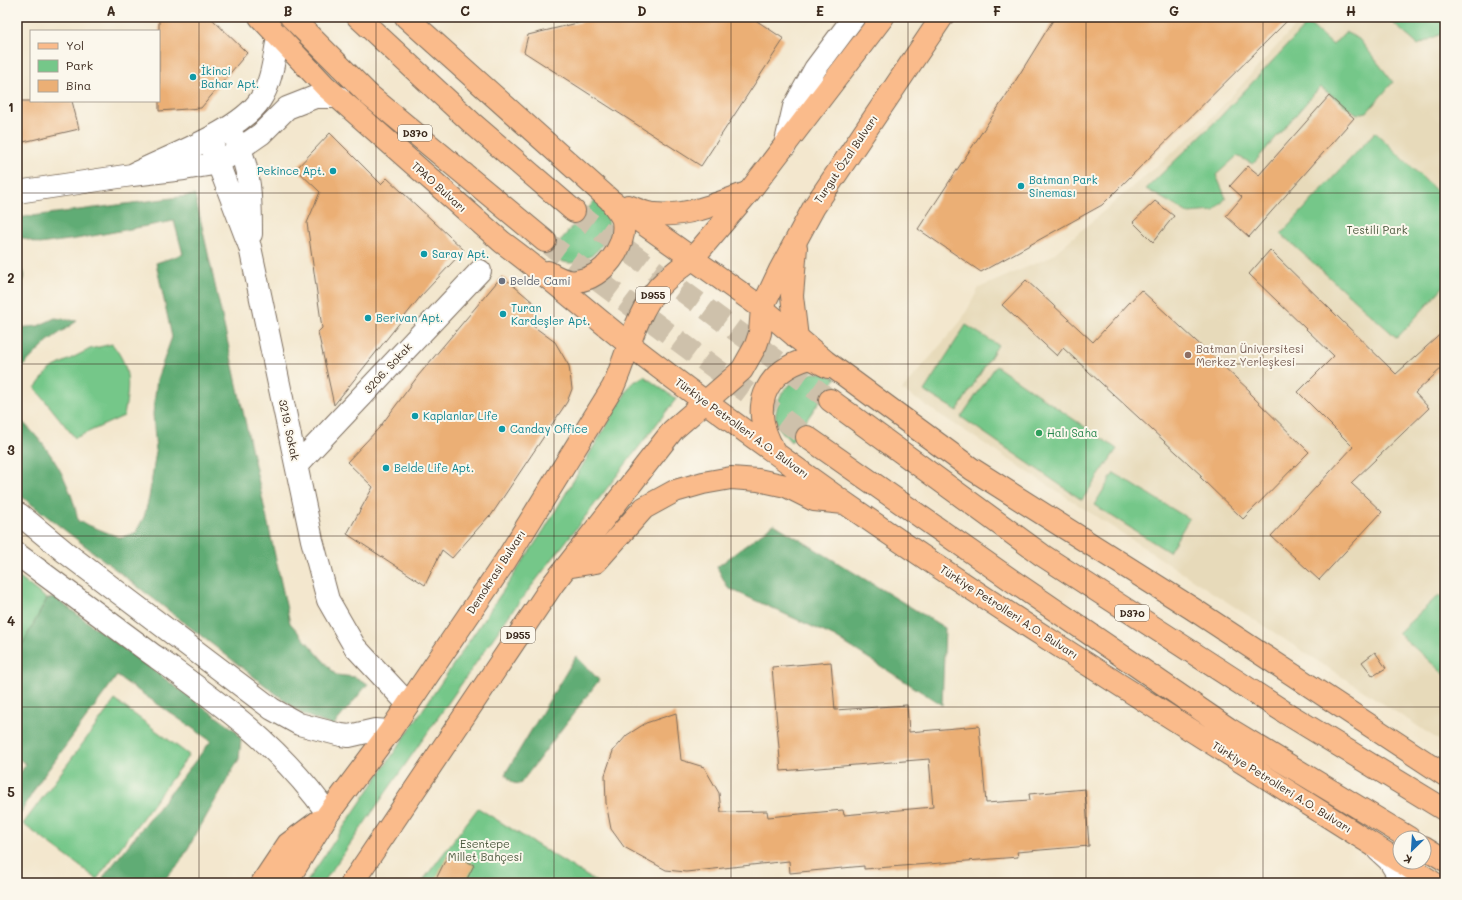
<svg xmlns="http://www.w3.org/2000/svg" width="1462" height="900" viewBox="0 0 1462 900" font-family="Mali,sans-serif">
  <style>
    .built { fill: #e7daba }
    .green { fill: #75c789; stroke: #587854 }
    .forest { fill: #60ac75; stroke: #4e6b4a }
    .building { fill: #ebaf75 }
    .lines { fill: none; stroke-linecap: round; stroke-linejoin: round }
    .highway-tunnel { stroke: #cec1ab; stroke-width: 22; stroke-dasharray: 22 11; stroke-linecap: butt }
    .minor-casing { stroke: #7b6c5c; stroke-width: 24 }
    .major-casing { stroke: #7b6c5c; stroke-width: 24 }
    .highway-casing { stroke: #7b6c5c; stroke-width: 24 }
    .minor { stroke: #fff; stroke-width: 22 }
    .major { stroke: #fabb8b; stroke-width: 22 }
    .highway { stroke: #fabb8b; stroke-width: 22 }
    .grid { fill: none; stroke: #3b2a1e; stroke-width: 1; stroke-opacity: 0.55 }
    .culture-dot { fill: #0f9aa8; stroke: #fbf7ec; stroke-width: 1.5 }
    .worship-dot { fill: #6b7280; stroke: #fbf7ec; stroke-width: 1.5 }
    .education-dot { fill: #8d6e63; stroke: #fbf7ec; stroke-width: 1.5 }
    .leisure-dot { fill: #2e9e5b; stroke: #fbf7ec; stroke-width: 1.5 }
    .labels { text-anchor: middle; stroke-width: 4; stroke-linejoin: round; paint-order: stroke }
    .shield { fill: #fbf7ec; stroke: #75685c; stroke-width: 1 }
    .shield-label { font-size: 10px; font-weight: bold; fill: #3b2a1e }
    .culture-label { font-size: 11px; fill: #0d838f; stroke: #fbf7ec; text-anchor: start }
    .street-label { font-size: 11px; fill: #3b2a1e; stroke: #fbf7ec }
    .park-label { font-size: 11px; fill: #4c593e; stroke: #fbf7ec }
    .worship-label { font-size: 11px; fill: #5b616d; stroke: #fbf7ec; text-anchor: start }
    .education-label { font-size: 11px; fill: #785e54; stroke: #fbf7ec; text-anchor: start }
    .leisure-label { font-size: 11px; fill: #27864d; stroke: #fbf7ec; text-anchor: start }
    .neatline { fill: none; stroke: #3b2a1e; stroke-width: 1.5 }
    .grid-label { font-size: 13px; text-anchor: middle; font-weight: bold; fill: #3b2a1e }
  </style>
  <rect width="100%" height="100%" fill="#fbf7ec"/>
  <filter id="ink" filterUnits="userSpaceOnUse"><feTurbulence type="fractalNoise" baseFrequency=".025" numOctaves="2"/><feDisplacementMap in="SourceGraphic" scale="8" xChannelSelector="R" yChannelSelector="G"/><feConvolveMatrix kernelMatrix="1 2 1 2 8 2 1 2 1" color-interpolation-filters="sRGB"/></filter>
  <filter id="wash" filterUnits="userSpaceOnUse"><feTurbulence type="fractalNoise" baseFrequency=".012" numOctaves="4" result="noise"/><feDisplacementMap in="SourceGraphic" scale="16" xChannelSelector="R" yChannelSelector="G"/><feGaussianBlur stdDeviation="0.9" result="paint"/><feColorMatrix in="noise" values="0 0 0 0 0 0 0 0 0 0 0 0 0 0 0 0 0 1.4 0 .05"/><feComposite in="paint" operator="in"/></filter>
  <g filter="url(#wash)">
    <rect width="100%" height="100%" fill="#f3e7ce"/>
    <path class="built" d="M 1303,17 L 1445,17 L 1445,744 L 902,390 L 961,321 L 979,288 L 1050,257 L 1206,124 Z"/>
    <path class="green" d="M 1386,17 L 1445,17 L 1445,32 L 1418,45 Z
      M 1308,23 L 1333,45 L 1345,32 L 1359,39 L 1393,82 L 1367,112 L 1357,114 L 1320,87 L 1253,164 L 1237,156 L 1216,175 L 1226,198 L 1214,211 L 1188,213 L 1146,189 L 1220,117 Z
      M 1375,132 L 1445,199 L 1445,285 L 1397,338 L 1281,234 Z
      M 597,198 C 600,202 604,207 606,211 C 615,236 596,261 571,263 C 564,263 554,259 548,255 Z
      M 966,325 L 998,345 L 957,411 L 924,391 Z
      M 112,344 C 132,368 129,387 124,416 L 75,438 L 35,388 L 50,369 L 90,349 Z
      M 996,366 L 1117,449 L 1082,500 L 961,417 Z
      M 813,373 L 821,373 L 836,378 L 791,442 C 785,435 779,429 776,421 C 775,417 776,412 777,408 C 780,387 794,380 813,373 Z
      M 644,376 L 676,399 L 510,614 L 323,883 L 306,883 L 544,530 L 631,384 Z
      M 1114,473 L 1189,519 L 1169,552 L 1094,505 Z
      M 17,576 L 47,599 L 17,654 Z
      M 1439,595 L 1445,600 L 1445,675 L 1398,633 Z
      M 115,700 L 189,755 L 97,879 L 23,824 Z
      M 478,808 L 598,883 L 421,883 Z"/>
    <path class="forest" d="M 195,195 L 290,623 L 336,675 L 355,677 L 368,684 L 333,726 L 302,714 L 17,493 L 17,417 C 48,444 71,481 78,521 L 121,538 L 136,532 L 144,517 L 149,498 L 156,451 L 153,414 L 157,379 L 172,337 L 156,263 L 183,254 L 174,221 L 76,239 L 39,244 L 17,236 L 17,218 Z
      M 17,268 L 24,272 L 17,323 Z
      M 55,318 L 77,321 L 48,341 L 17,372 L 17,328 L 38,326 Z
      M 774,524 L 945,628 L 942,705 L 835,637 L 728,588 L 717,567 Z
      M 55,598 L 236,731 L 241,739 L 239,759 L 179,864 L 161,883 L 100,883 L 104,876 L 211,741 L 117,676 L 39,782 L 17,819 L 17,778 L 26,764 L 17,758 L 17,654 L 47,599 Z
      M 576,656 L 599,680 L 520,784 L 513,783 L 505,774 Z"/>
    <g id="blocks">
      <path class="building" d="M 159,17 L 210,17 L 247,53 L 201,108 L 159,111 Z
        M 602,17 L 751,17 L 784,39 L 701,166 L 524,52 L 528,35 Z
        M 1055,17 L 1291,17 L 1102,205 L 981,272 L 918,229 L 1011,88 Z
        M 1329,96 L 1354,118 L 1249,237 L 1226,216 L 1242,197 L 1230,186 L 1248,166 L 1259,175 Z
        M 17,101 L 72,101 L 79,129 L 19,143 L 17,133 Z
        M 330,133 L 381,184 L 387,178 L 464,250 L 421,296 L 334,405 L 318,332 L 322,328 L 307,223 L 320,192 L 296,169 Z
        M 1155,201 L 1174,216 L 1153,242 L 1133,222 Z
        M 1270,250 L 1396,374 L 1445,330 L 1445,365 L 1415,393 L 1429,408 L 1351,483 L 1382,512 L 1319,580 L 1271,536 L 1353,447 L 1298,392 L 1334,356 L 1249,274 Z
        M 502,276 L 541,309 L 529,323 L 555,342 L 569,366 L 572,389 L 567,402 L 490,517 L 489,516 L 452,558 L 442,550 L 425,585 L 347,534 L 373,487 L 347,462 L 379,428 L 418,376 Z
        M 1026,280 L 1093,342 L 1141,290 L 1250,391 L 1249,393 L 1309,452 L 1243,519 L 1200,477 L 1202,476 L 1063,348 L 1057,356 L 1002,305 Z
        M 1375,652 L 1386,668 L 1373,676 L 1362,662 Z
        M 831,662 L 835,710 L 907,705 L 909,732 L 979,726 L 986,803 L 1030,800 L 1029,794 L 1085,789 L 1089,846 L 1017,852 L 1018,857 L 864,869 L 864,866 L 790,873 L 789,861 L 686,872 L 666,870 L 624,847 L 611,829 L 606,803 L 605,775 L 613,751 L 627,735 L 646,723 L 676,713 L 681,760 L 704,767 L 719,793 L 721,812 L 767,811 L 768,817 L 843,810 L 844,815 L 933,807 L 929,759 L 781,771 L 772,667 Z
        M 449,853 L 474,865 L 465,883 L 434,883 Z"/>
    </g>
  </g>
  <g filter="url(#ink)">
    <use href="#blocks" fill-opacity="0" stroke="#7b6c5c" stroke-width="1"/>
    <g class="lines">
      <path class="highway-tunnel" d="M 574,211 L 830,400
        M 545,241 L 807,437"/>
      <g class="minor-casing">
        <path id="minor" d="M 278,37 C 274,58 272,82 260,100 C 239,132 166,157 132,175 L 184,169 L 219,163 L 261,134 L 287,108 L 315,97 L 339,97
          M 214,136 L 213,150 L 250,247 L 312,540 L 328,600 L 355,647 L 408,704
          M 234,138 C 251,165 251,203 251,234
          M 785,146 L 794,107 L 815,69 L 854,17
          M 17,192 L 132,175
          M 297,465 L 480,271
          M 19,514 L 65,552 L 272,709 L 299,724 L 341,735 L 349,736 L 375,730 L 390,731
          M 17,554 C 61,587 105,619 149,652 C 217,701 279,744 328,814
          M 1378,850 L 1389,860 L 1403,883"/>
      </g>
      <g class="major-casing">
        <path id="major" d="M 796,247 L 792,296 L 797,338
          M 693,258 L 749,192 L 883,17
          M 762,308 L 780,270 L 814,207 L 942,17"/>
      </g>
      <g class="highway-casing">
        <path id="highway" d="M 260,17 L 325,86 L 502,242 C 546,274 587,311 630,345 C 699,399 771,450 842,501 C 1024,628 1213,743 1400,862
          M 291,17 L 369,95 L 545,241
          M 358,17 L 472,123 L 574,211
          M 406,17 L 610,200 L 762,308 L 825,361 L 972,469 L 1193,609 L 1445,775
          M 628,206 C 637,209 646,214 655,214 C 687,217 719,203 749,192
          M 548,272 C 556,277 567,283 577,281 C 603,278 627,247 623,221 C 622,215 615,208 612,203
          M 830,400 L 1042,555 L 1286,713 L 1445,810
          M 807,437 L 1014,582 L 1229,729 L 1409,838
          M 775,452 C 749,409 762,372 810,358 L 828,367
          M 566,567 L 596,562 L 644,508 L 675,491 L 703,483 L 731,478 L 758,480 L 786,486 L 814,500 L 844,503
          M 1424,847 L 1445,860
          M 1401,862 L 1434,883
          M 262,883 L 288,844 L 319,821
          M 286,883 L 328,814 L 390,731 L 506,560 L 613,387 C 628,354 634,317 658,288 C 668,277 681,267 693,258
          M 352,883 L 553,584 L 673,430 L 742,370 L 756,345 L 760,333 L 762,308"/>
      </g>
      <use href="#minor" class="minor"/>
      <use href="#major" class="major"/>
      <use href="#highway" class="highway"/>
    </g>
  </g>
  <path class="grid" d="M 199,17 L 199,883M 376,17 L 376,883M 554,17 L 554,883M 731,17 L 731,883M 908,17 L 908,883M 1086,17 L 1086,883M 1263,17 L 1263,883M 17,193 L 1445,193M 17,364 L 1445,364M 17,536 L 1445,536M 17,707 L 1445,707"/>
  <g class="culture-dot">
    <circle cx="193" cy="77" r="4"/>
    <circle cx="333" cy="171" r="4"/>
    <circle cx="1021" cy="186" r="4"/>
    <circle cx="424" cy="254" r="4"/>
    <circle cx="503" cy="314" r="4"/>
    <circle cx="368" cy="318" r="4"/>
    <circle cx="415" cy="416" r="4"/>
    <circle cx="502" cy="429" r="4"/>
    <circle cx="386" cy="468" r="4"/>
  </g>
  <circle class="worship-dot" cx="502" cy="281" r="4"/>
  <circle class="education-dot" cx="1188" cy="355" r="4"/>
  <circle class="leisure-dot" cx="1039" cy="433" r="4"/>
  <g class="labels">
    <g class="shield">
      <rect x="398" y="125" width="34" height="16" rx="3"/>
      <rect x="636" y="287" width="34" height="16" rx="3"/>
      <rect x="1115" y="605" width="34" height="16" rx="3"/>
      <rect x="501" y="627" width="34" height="16" rx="3"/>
    </g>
    <g class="shield-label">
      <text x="415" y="137">D370</text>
      <text x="653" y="299">D955</text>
      <text x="1132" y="617">D370</text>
      <text x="518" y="639">D955</text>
    </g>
    <g class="culture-label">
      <text x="201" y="75">İkinci<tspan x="201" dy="13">Bahar Apt.</tspan></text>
      <text x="325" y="175" text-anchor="end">Pekince Apt.</text>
      <text x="1029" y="184">Batman Park<tspan x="1029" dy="13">Sineması</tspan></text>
      <text x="432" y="258">Saray Apt.</text>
      <text x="511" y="312">Turan<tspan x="511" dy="13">Kardeşler Apt.</tspan></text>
      <text x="376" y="322">Berivan Apt.</text>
      <text x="423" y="420">Kaplanlar Life</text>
      <text x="510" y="433">Canday Office</text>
      <text x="394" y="472">Belde Life Apt.</text>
    </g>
    <g class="street-label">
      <text transform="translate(846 159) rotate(-56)" y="4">Turgut Özal Bulvarı</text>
      <text transform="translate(439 187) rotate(42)" y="4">TPAO Bulvarı</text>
      <text transform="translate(388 368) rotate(-47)" y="4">3206. Sokak</text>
      <text transform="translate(742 428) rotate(36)" y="4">Türkiye Petrolleri A.O. Bulvarı</text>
      <text transform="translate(289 430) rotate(78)" y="4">3219. Sokak</text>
      <text transform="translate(496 572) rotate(-57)" y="4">Demokrasi Bulvarı</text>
      <text transform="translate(1009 612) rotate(33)" y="4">Türkiye Petrolleri A.O. Bulvarı</text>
      <text transform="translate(1282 787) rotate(32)" y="4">Türkiye Petrolleri A.O. Bulvarı</text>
    </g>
    <g class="park-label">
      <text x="1377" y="234">Testili Park</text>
      <text x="485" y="848">Esentepe<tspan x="485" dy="13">Millet Bahçesi</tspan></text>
    </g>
    <g class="worship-label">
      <text x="510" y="285">Belde Cami</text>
    </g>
    <g class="education-label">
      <text x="1196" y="353">Batman Üniversitesi<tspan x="1196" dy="13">Merkez Yerleşkesi</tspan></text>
    </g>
    <g class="leisure-label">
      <text x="1047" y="437">Halı Saha</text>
    </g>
  </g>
  <rect width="1462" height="900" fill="none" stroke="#fbf7ec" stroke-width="44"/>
  <rect x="30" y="30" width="130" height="72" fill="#fbf7ec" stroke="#aea59a"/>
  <rect x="38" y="43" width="20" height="6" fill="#fabb8b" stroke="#aea59a"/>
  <text x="66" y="50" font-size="12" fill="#3b2a1e">Yol</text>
  <rect x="38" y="60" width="20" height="12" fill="#75c789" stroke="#aea59a"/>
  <text x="66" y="70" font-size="12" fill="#3b2a1e">Park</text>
  <rect x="38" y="80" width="20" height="12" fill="#ebaf75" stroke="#aea59a"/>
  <text x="66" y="90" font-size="12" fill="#3b2a1e">Bina</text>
  <g transform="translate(1412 850) rotate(205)"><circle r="19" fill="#fbf7ec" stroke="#aea59a"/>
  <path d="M0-3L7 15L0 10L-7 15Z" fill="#1f6fb2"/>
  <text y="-6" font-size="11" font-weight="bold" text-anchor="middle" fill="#3b2a1e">K</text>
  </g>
  <rect x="22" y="22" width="1418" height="856" class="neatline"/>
  <g class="grid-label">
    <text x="111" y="16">A</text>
    <text x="288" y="16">B</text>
    <text x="465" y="16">C</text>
    <text x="642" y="16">D</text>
    <text x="820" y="16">E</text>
    <text x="997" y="16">F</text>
    <text x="1174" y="16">G</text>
    <text x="1351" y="16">H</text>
    <text x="11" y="112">1</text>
    <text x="11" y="283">2</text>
    <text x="11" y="455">3</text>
    <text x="11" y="626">4</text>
    <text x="11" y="797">5</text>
  </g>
</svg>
